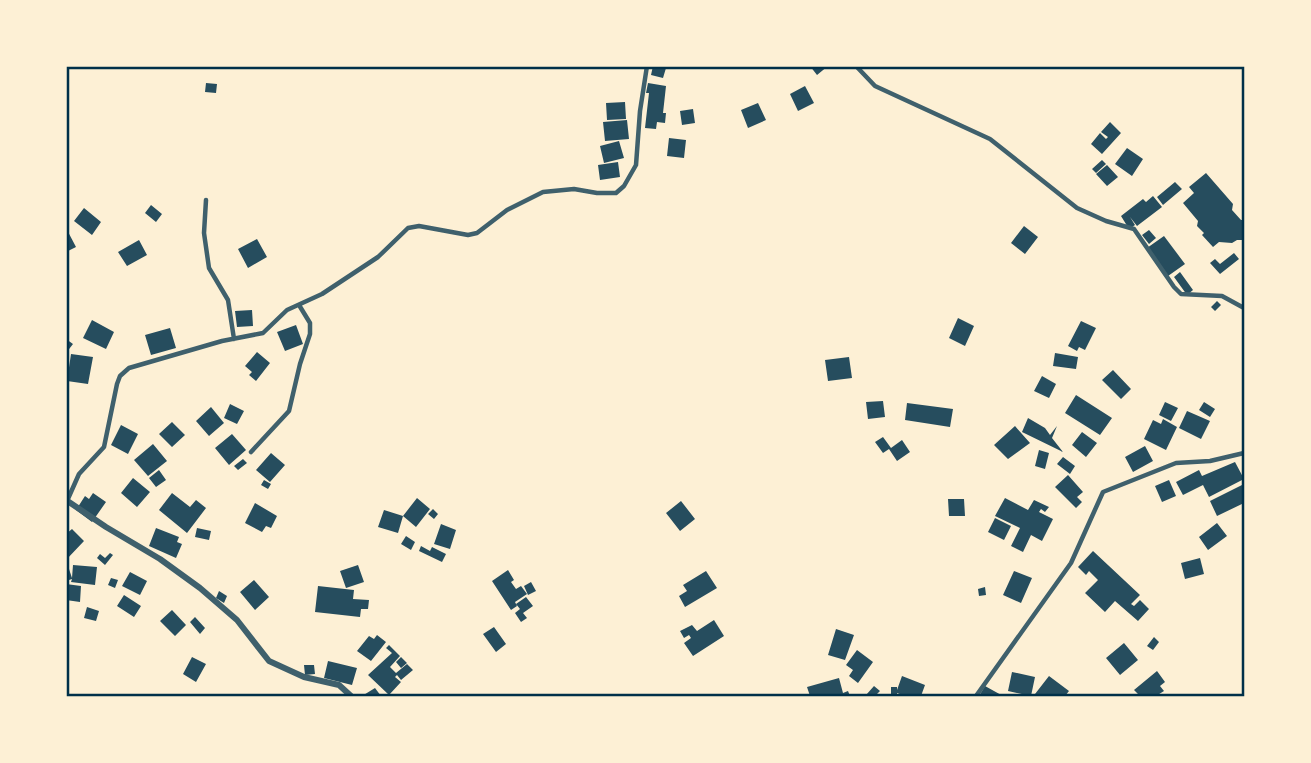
<svg xmlns="http://www.w3.org/2000/svg" width="1311" height="763" viewBox="0 0 1311 763" font-family="Roboto,sans-serif">
  <style>
    .building { fill: #264d5e }
    .lines { fill: none; stroke-linecap: round; stroke-linejoin: round }
    .minor { stroke: #3f606c; stroke-width: 4.5 }
    .tertiary { stroke: #3f606c; stroke-width: 6 }
    .neatline { fill: none; stroke: #003049; stroke-width: 2.5 }
  </style>
  <rect width="100%" height="100%" fill="#fdf0d5"/>
  <path class="building" d="M 653,66 L 666,68 L 663,78 L 651,75 Z
    M 810,66 L 828,66 L 817,75 Z
    M 206,83 L 217,84 L 216,93 L 205,92 Z
    M 648,83 L 666,86 L 663,113 L 666,113 L 665,123 L 657,122 L 656,129 L 645,128 L 649,93 L 646,93 Z
    M 805,86 L 814,103 L 798,111 L 790,94 Z
    M 625,102 L 626,119 L 607,120 L 606,103 Z
    M 758,103 L 766,120 L 748,128 L 741,110 Z
    M 693,109 L 695,123 L 682,125 L 680,111 Z
    M 627,120 L 629,139 L 605,141 L 603,122 Z
    M 1110,122 L 1121,133 L 1102,154 L 1091,144 L 1100,133 L 1106,139 L 1108,137 L 1101,132 Z
    M 669,138 L 686,140 L 684,158 L 667,156 Z
    M 619,141 L 624,158 L 604,163 L 600,146 Z
    M 1127,148 L 1143,159 L 1132,176 L 1115,164 Z
    M 1102,160 L 1106,164 L 1096,173 L 1092,169 Z
    M 618,162 L 620,177 L 600,180 L 598,165 Z
    M 1107,165 L 1118,177 L 1107,186 L 1096,174 Z
    M 1206,173 L 1233,204 L 1232,210 L 1241,220 L 1244,220 L 1244,240 L 1237,240 L 1232,243 L 1219,242 L 1213,247 L 1202,235 L 1204,233 L 1197,226 L 1198,221 L 1183,203 L 1194,193 L 1189,187 Z
    M 1175,182 L 1182,189 L 1163,205 L 1157,197 Z
    M 1153,196 L 1162,207 L 1137,226 L 1130,217 L 1135,225 L 1129,229 L 1121,216 L 1143,199 L 1146,202 Z
    M 151,205 L 162,214 L 156,222 L 145,213 Z
    M 84,208 L 101,222 L 92,235 L 74,221 Z
    M 1024,226 L 1038,237 L 1025,254 L 1011,243 Z
    M 66,228 L 76,247 L 66,252 Z
    M 1149,230 L 1156,238 L 1149,244 L 1142,235 Z
    M 1164,236 L 1185,264 L 1168,276 L 1147,248 Z
    M 257,239 L 267,257 L 248,268 L 238,249 Z
    M 139,240 L 147,255 L 127,266 L 118,252 Z
    M 1234,253 L 1239,259 L 1220,274 L 1210,263 L 1215,259 L 1220,264 Z
    M 1180,272 L 1193,290 L 1187,295 L 1174,277 Z
    M 1217,301 L 1221,305 L 1215,311 L 1211,307 Z
    M 252,310 L 253,326 L 237,327 L 235,311 Z
    M 958,318 L 974,326 L 965,346 L 949,338 Z
    M 92,320 L 114,332 L 106,349 L 83,338 Z
    M 1081,321 L 1096,328 L 1085,350 L 1079,347 L 1077,351 L 1068,346 Z
    M 296,325 L 303,344 L 285,351 L 277,332 Z
    M 170,328 L 176,348 L 151,355 L 145,335 Z
    M 66,339 L 73,344 L 66,353 Z
    M 257,352 L 270,363 L 256,381 L 249,375 L 252,372 L 245,366 Z
    M 1055,353 L 1078,357 L 1076,369 L 1053,366 Z
    M 71,354 L 93,357 L 88,384 L 67,381 Z
    M 849,357 L 852,378 L 828,381 L 825,360 Z
    M 1113,370 L 1131,389 L 1121,399 L 1102,380 Z
    M 1042,376 L 1056,384 L 1049,398 L 1034,391 Z
    M 1076,395 L 1112,418 L 1100,435 L 1065,413 Z
    M 883,401 L 885,417 L 868,419 L 866,402 Z
    M 1165,402 L 1178,408 L 1171,421 L 1159,415 Z
    M 1204,402 L 1215,409 L 1210,417 L 1199,410 Z
    M 907,403 L 953,409 L 950,427 L 905,420 Z
    M 230,404 L 244,411 L 237,424 L 224,418 Z
    M 211,407 L 224,423 L 209,436 L 196,421 Z
    M 1187,411 L 1210,421 L 1201,439 L 1179,428 Z
    M 1028,418 L 1045,428 L 1050,435 L 1057,426 L 1052,438 L 1063,452 L 1022,432 Z
    M 1163,419 L 1177,427 L 1166,450 L 1144,439 L 1153,420 L 1161,424 Z
    M 172,422 L 185,435 L 172,447 L 159,434 Z
    M 121,425 L 138,434 L 128,454 L 111,445 Z
    M 1015,426 L 1030,443 L 1008,459 L 994,445 Z
    M 1082,432 L 1097,443 L 1086,457 L 1072,445 Z
    M 232,434 L 246,450 L 229,465 L 215,448 Z
    M 883,437 L 891,448 L 902,440 L 910,452 L 897,461 L 889,449 L 883,453 L 875,442 Z
    M 153,444 L 167,461 L 148,476 L 134,460 Z
    M 1145,446 L 1153,461 L 1133,472 L 1125,457 Z
    M 1039,450 L 1049,453 L 1045,469 L 1035,466 Z
    M 271,453 L 285,465 L 270,482 L 256,470 Z
    M 1063,457 L 1075,466 L 1070,474 L 1057,464 Z
    M 243,459 L 247,463 L 238,470 L 234,466 Z
    M 1235,462 L 1244,479 L 1209,497 L 1203,485 L 1183,495 L 1176,482 L 1199,470 L 1202,476 Z
    M 159,470 L 166,480 L 156,487 L 149,478 Z
    M 1068,475 L 1083,492 L 1077,497 L 1082,502 L 1076,508 L 1055,487 Z
    M 133,478 L 150,492 L 137,507 L 121,493 Z
    M 264,480 L 271,484 L 268,489 L 261,485 Z
    M 1169,480 L 1176,496 L 1162,502 L 1155,486 Z
    M 1244,484 L 1244,503 L 1217,516 L 1210,501 Z
    M 93,493 L 106,502 L 92,522 L 76,510 L 85,496 L 89,499 Z
    M 172,493 L 190,507 L 196,500 L 206,508 L 187,533 L 159,510 Z
    M 417,498 L 430,509 L 416,527 L 403,516 Z
    M 1005,498 L 1028,510 L 1034,500 L 1049,507 L 1045,512 L 1041,509 L 1039,512 L 1053,519 L 1042,541 L 1031,535 L 1023,552 L 1011,546 L 1020,528 L 995,516 Z
    M 948,499 L 964,499 L 965,516 L 949,516 Z
    M 681,501 L 695,519 L 680,531 L 666,513 Z
    M 255,503 L 277,516 L 271,528 L 266,526 L 262,532 L 245,523 Z
    M 433,509 L 438,514 L 434,519 L 428,514 Z
    M 384,510 L 403,516 L 398,533 L 378,527 Z
    M 995,518 L 1011,526 L 1004,540 L 988,532 Z
    M 1217,523 L 1227,536 L 1208,550 L 1199,537 Z
    M 441,524 L 456,530 L 450,549 L 434,544 Z
    M 156,528 L 179,537 L 177,542 L 182,544 L 176,558 L 149,546 Z
    M 197,528 L 211,531 L 209,540 L 195,537 Z
    M 72,529 L 84,541 L 66,560 L 66,534 Z
    M 406,536 L 415,542 L 411,550 L 401,544 Z
    M 421,546 L 430,551 L 432,547 L 446,554 L 442,562 L 419,551 Z
    M 1093,551 L 1140,595 L 1131,604 L 1134,606 L 1140,600 L 1149,609 L 1138,621 L 1115,601 L 1105,612 L 1085,593 L 1098,580 L 1089,571 L 1086,575 L 1078,567 Z
    M 110,553 L 113,555 L 105,565 L 97,558 L 100,554 L 105,558 Z
    M 1200,558 L 1204,574 L 1185,579 L 1181,563 Z
    M 73,565 L 97,567 L 95,585 L 71,582 L 72,579 L 66,581 L 66,570 L 69,569 L 72,578 Z
    M 358,565 L 364,582 L 346,588 L 340,571 Z
    M 508,570 L 514,580 L 511,582 L 516,589 L 521,586 L 527,594 L 515,602 L 517,606 L 511,610 L 492,581 Z
    M 706,571 L 717,588 L 685,607 L 679,596 L 687,591 L 683,585 Z
    M 1014,571 L 1032,578 L 1021,603 L 1003,595 Z
    M 130,572 L 147,581 L 140,595 L 122,586 Z
    M 111,578 L 118,580 L 115,588 L 108,585 Z
    M 254,580 L 269,597 L 255,610 L 240,592 Z
    M 531,582 L 536,591 L 528,595 L 524,586 Z
    M 66,584 L 81,586 L 80,602 L 66,600 Z
    M 318,586 L 354,590 L 353,599 L 369,600 L 368,609 L 361,609 L 360,617 L 315,612 Z
    M 985,587 L 986,595 L 979,596 L 978,589 Z
    M 219,591 L 227,596 L 224,603 L 216,598 Z
    M 124,595 L 141,606 L 134,617 L 117,606 Z
    M 526,597 L 533,606 L 523,613 L 527,618 L 521,622 L 515,613 L 520,609 L 516,604 Z
    M 87,607 L 99,611 L 96,621 L 84,618 Z
    M 172,610 L 186,625 L 175,636 L 160,621 Z
    M 195,617 L 205,628 L 200,634 L 190,622 Z
    M 714,620 L 724,636 L 693,656 L 684,643 L 691,638 L 689,635 L 684,638 L 680,631 L 692,625 L 697,631 Z
    M 494,627 L 506,644 L 496,652 L 483,634 Z
    M 836,629 L 854,635 L 845,660 L 828,655 Z
    M 377,635 L 386,642 L 371,661 L 357,651 L 369,636 L 374,639 Z
    M 1154,637 L 1159,642 L 1153,650 L 1147,646 Z
    M 1124,643 L 1138,660 L 1120,675 L 1106,658 Z
    M 389,645 L 400,656 L 390,667 L 396,673 L 407,664 L 413,670 L 401,680 L 397,675 L 395,677 L 401,682 L 389,695 L 368,675 L 392,653 L 386,648 Z
    M 857,650 L 873,662 L 858,683 L 849,676 L 853,670 L 846,665 Z
    M 192,657 L 206,664 L 196,682 L 183,674 Z
    M 401,657 L 407,663 L 401,668 L 396,662 Z
    M 328,661 L 357,668 L 352,685 L 324,678 Z
    M 304,665 L 314,665 L 315,674 L 305,675 Z
    M 1157,671 L 1165,682 L 1160,686 L 1164,691 L 1156,696 L 1140,696 L 1134,690 Z
    M 1012,672 L 1035,677 L 1031,696 L 1008,691 Z
    M 902,676 L 925,685 L 921,696 L 905,696 L 897,693 L 897,696 L 891,696 L 891,687 L 897,687 L 897,690 Z
    M 1049,676 L 1069,691 L 1065,696 L 1038,696 L 1035,694 Z
    M 839,678 L 843,693 L 848,691 L 850,696 L 810,696 L 807,687 Z
    M 874,686 L 880,691 L 875,696 L 868,696 L 866,695 Z
    M 985,686 L 1003,696 L 979,696 Z
    M 375,688 L 381,696 L 362,696 Z"/>
  <g class="lines">
    <path class="minor" d="M 856,66 L 875,86 L 990,139 L 1077,208 L 1106,221 L 1134,229 L 1174,287 L 1181,294 L 1222,296 L 1244,308
      M 206,200 L 204,233 L 209,268 L 228,300 L 234,339
      M 251,452 L 289,411 L 300,364 L 310,334 L 310,323 L 299,305
      M 67,501 L 79,474 L 104,447 L 117,384 L 120,376 L 129,368 L 222,341 L 263,333 L 287,310 L 322,294 L 378,257 L 408,228 L 419,226 L 468,235 L 477,233 L 507,210 L 543,192 L 574,189 L 597,193 L 616,193 L 624,186 L 636,165 L 640,111 L 647,66
      M 976,696 L 1071,563 L 1103,492 L 1176,463 L 1210,461 L 1244,453"/>
    <path class="tertiary" d="M 66,500 L 106,527 L 160,559 L 200,588 L 237,620 L 269,661 L 304,677 L 339,685 L 351,696"/>
  </g>
  <rect width="1311" height="763" fill="none" stroke="#fdf0d5" stroke-width="136"/>
  <rect x="68" y="68" width="1175" height="627" class="neatline"/>
</svg>
